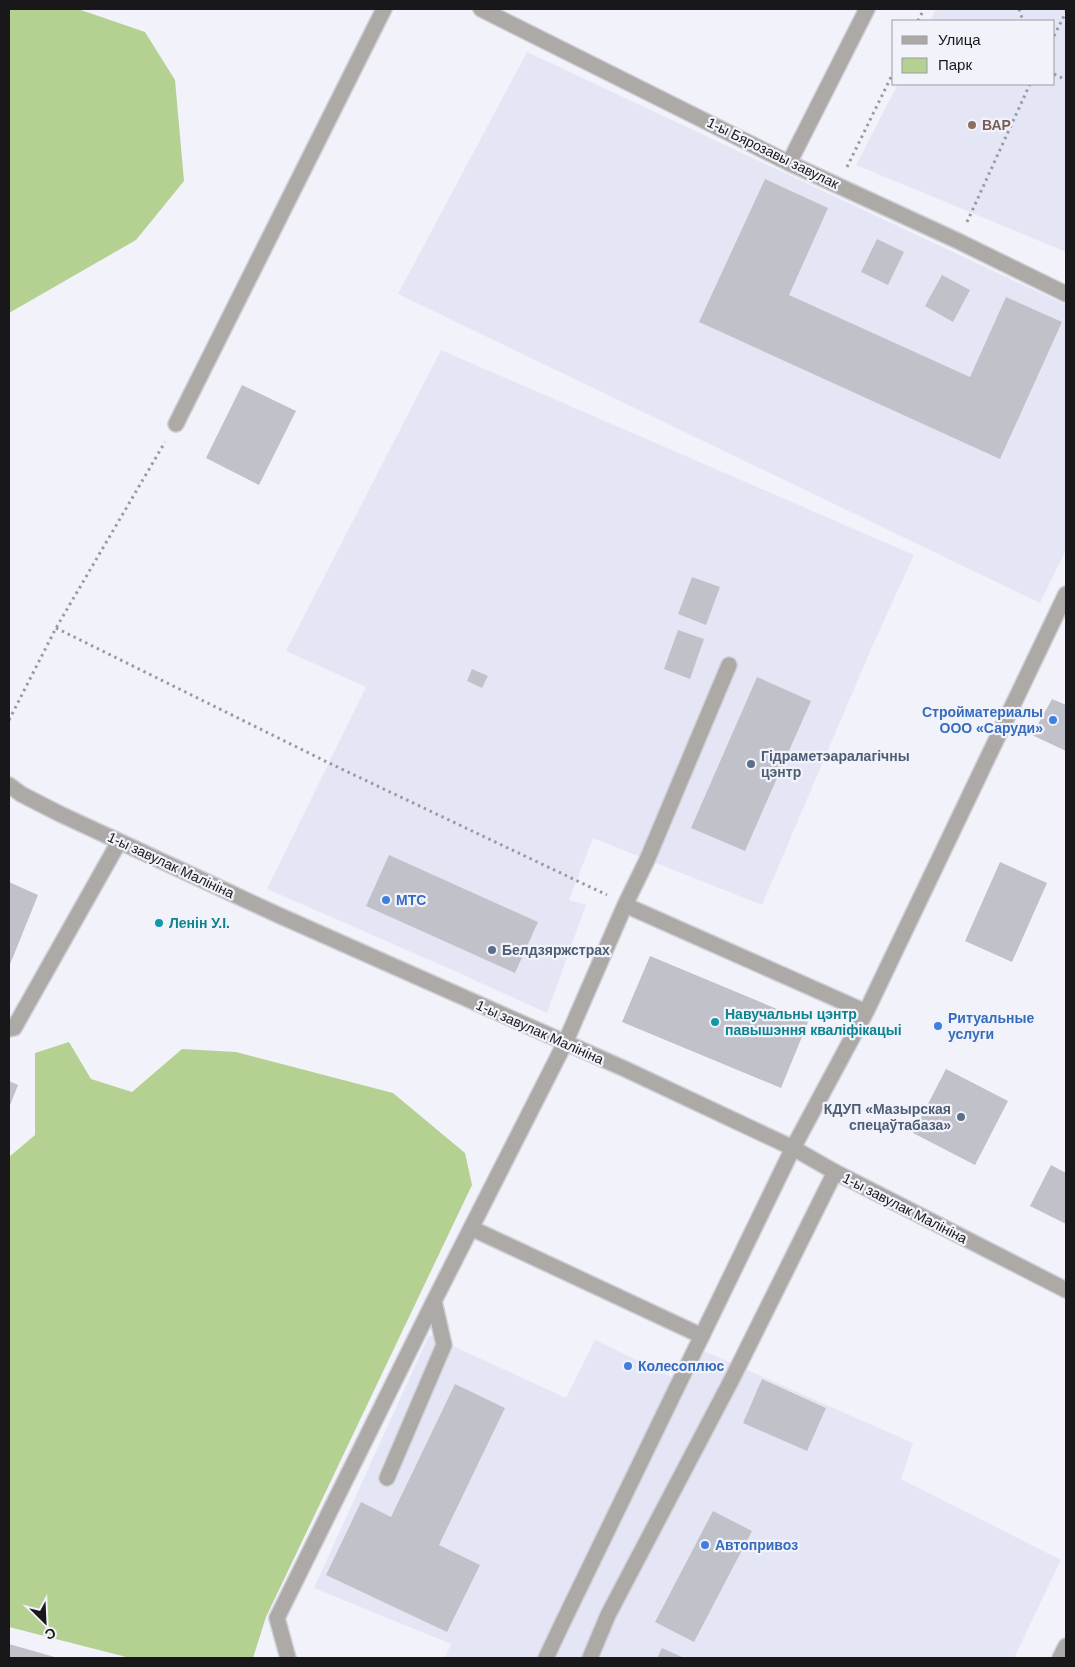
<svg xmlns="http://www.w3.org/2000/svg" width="1075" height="1667" viewBox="0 0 1075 1667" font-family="Helvetica,sans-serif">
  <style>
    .built { fill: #e5e6f5 }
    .green { fill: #b5d192 }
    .building { fill: #c1c2c9 }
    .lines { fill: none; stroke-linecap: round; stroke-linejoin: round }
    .minor-casing { stroke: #cfcfd6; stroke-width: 18 }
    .path { stroke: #9a9aa0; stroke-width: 3; stroke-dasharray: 2.5 4; stroke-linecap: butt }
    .minor { stroke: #aca9a7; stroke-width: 15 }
    .education-dot { fill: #8d6e63; stroke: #f2f2fa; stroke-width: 2 }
    .shop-dot { fill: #3f7fe0; stroke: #f2f2fa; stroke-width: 2 }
    .service-dot { fill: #5c6f8a; stroke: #f2f2fa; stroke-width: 2 }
    .culture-dot { fill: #0f9aa8; stroke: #f2f2fa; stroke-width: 2 }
    .labels { text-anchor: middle; stroke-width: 4.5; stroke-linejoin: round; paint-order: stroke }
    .education-label { font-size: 14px; font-weight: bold; fill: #785e54; stroke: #f2f2fa; text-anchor: start }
    .street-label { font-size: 14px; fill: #18181a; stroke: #f2f2fa }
    .shop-label { font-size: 14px; font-weight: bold; fill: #366cbe; stroke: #f2f2fa; text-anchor: start }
    .service-label { font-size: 14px; font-weight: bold; fill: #4e5e75; stroke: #f2f2fa; text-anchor: start }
    .culture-label { font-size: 14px; font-weight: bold; fill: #0d838f; stroke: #f2f2fa; text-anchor: start }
  </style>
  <rect width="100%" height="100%" fill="#f2f2fa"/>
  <path class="built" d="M 936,9 L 1066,9 L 1066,252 L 856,165 L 898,84 L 1054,84 L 1054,21 L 930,21 Z
    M 527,52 L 1066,305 L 1066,550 L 1040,603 L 398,294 Z
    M 441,350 L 914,555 L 871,649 L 762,905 L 593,838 L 569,900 L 586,905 L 547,1013 L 457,972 L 267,889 L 366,687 L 286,651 Z
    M 429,1335 L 566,1398 L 595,1340 L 674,1378 L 688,1344 L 913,1443 L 901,1479 L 1061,1560 L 1014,1658 L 445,1658 L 451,1644 L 314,1588 Z"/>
  <path class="green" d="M 9,9 L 78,9 L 145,32 L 175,80 L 184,181 L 136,240 L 9,313 Z
    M 69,1042 L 91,1079 L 132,1092 L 182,1049 L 236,1052 L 393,1093 L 465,1153 L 472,1185 L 266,1617 L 253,1658 L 130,1658 L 9,1627 L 9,1157 L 35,1135 L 35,1053 Z"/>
  <path class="building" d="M 765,179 L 828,208 L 789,295 L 970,377 L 1006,297 L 1062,322 L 1000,459 L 699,322 Z
    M 877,239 L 904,252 L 888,285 L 861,272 Z
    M 942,275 L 970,290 L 953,322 L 925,306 Z
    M 242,385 L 296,411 L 259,485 L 206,458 Z
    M 692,577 L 720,587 L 706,625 L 678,614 Z
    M 678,630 L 704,639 L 690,679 L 664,669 Z
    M 472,669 L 488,676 L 482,688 L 467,681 Z
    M 757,677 L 811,701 L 745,851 L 691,828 Z
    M 1052,699 L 1066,705 L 1066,751 L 1032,735 Z
    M 389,855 L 538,922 L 515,973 L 366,906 Z
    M 1000,862 L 1047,883 L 1012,962 L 965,941 Z
    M 9,882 L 38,895 L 9,967 Z
    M 650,956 L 808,1022 L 781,1088 L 622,1022 Z
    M 946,1069 L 1008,1101 L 975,1165 L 913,1133 Z
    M 9,1081 L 18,1085 L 9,1108 Z
    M 1051,1165 L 1066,1173 L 1066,1224 L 1030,1206 Z
    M 762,1379 L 826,1408 L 807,1451 L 743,1423 Z
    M 455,1384 L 505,1408 L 439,1545 L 480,1565 L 447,1632 L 326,1575 L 361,1502 L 391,1517 Z
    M 713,1511 L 752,1531 L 694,1642 L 655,1622 Z
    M 9,1644 L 58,1658 L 9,1658 Z
    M 662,1648 L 684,1658 L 657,1658 Z"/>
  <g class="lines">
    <g class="minor-casing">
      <path id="minor" d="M 481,9 L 789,163 L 958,241 L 1066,294
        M 789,163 L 867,9
        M 176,424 L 384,9
        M 9,785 L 21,794 L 60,814 L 276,914 L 625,1069 L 793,1148 L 835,1172 L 1066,1290
        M 625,905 L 647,860 L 729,665
        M 9,1029 L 14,1028 L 119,842
        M 471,1228 L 702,1336
        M 387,1478 L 444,1345 L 434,1301
        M 288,1658 L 277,1618 L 434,1301 L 565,1043 L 625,905 L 866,1012
        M 546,1658 L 563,1622 L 793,1148 L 866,1012 L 1066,594
        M 590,1658 L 608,1615 L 732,1379 L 835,1172
        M 1060,1658 L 1066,1646"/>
    </g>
    <path class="path" d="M 1019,9 L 1023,21
      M 918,21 L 924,9
      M 1054,36 L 1066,12
      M 1054,74 L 1066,80
      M 847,167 L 894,71
      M 967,222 L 1030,84
      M 56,628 L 329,763 L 607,895
      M 9,720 L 56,628 L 165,442"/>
    <use href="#minor" class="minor"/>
  </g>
  <circle class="education-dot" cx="972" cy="125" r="5"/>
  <g class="shop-dot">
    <circle cx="1053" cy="720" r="5"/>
    <circle cx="386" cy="900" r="5"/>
    <circle cx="938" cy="1026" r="5"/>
    <circle cx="628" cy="1366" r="5"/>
    <circle cx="705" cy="1545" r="5"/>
  </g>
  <g class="service-dot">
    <circle cx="751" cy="764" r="5"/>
    <circle cx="492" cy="950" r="5"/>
    <circle cx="961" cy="1117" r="5"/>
  </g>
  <g class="culture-dot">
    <circle cx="159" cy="923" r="5"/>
    <circle cx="715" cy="1022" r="5"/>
  </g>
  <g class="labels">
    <g class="education-label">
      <text x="982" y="130">ВАР</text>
    </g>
    <g class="street-label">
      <text transform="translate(773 153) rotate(26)" y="5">1-ы Бярозавы завулак</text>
      <text transform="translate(171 865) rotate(25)" y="5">1-ы завулак Малініна</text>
      <text transform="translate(540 1032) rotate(24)" y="5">1-ы завулак Малініна</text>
      <text transform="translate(905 1208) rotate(27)" y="5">1-ы завулак Малініна</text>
    </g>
    <g class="shop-label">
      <text x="1043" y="717" text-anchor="end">Стройматериалы<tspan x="1043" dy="16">ООО «Саруди»</tspan></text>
      <text x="396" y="905">МТС</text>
      <text x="948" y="1023">Ритуальные<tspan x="948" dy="16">услуги</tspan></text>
      <text x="638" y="1371">Колесоплюс</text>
      <text x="715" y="1550">Автопривоз</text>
    </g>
    <g class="service-label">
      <text x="761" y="761">Гідраметэаралагічны<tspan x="761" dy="16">цэнтр</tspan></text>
      <text x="502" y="955">Белдзяржстрах</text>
      <text x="951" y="1114" text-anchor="end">КДУП «Мазырская<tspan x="951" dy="16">спецаўтабаза»</tspan></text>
    </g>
    <g class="culture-label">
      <text x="169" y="928">Ленін У.І.</text>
      <text x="725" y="1019">Навучальны цэнтр<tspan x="725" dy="16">павышэння кваліфікацыі</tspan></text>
    </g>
  </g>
  <rect width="1075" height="1667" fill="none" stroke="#18181a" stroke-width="20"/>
  <rect x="892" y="20" width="162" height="65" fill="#f2f2fa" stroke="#9b9ba0"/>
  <rect x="902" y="36" width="25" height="8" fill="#aca9a7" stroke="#9b9ba0"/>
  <text x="938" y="45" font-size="15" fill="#18181a">Улица</text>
  <rect x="902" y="58" width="25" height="15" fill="#b5d192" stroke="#9b9ba0"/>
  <text x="938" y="70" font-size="15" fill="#18181a">Парк</text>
  <g transform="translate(45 1622) rotate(156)" stroke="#f2f2fa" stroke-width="4" paint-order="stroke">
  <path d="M0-4L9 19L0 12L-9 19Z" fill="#18181a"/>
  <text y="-8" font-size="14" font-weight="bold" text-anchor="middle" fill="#18181a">С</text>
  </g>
</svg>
